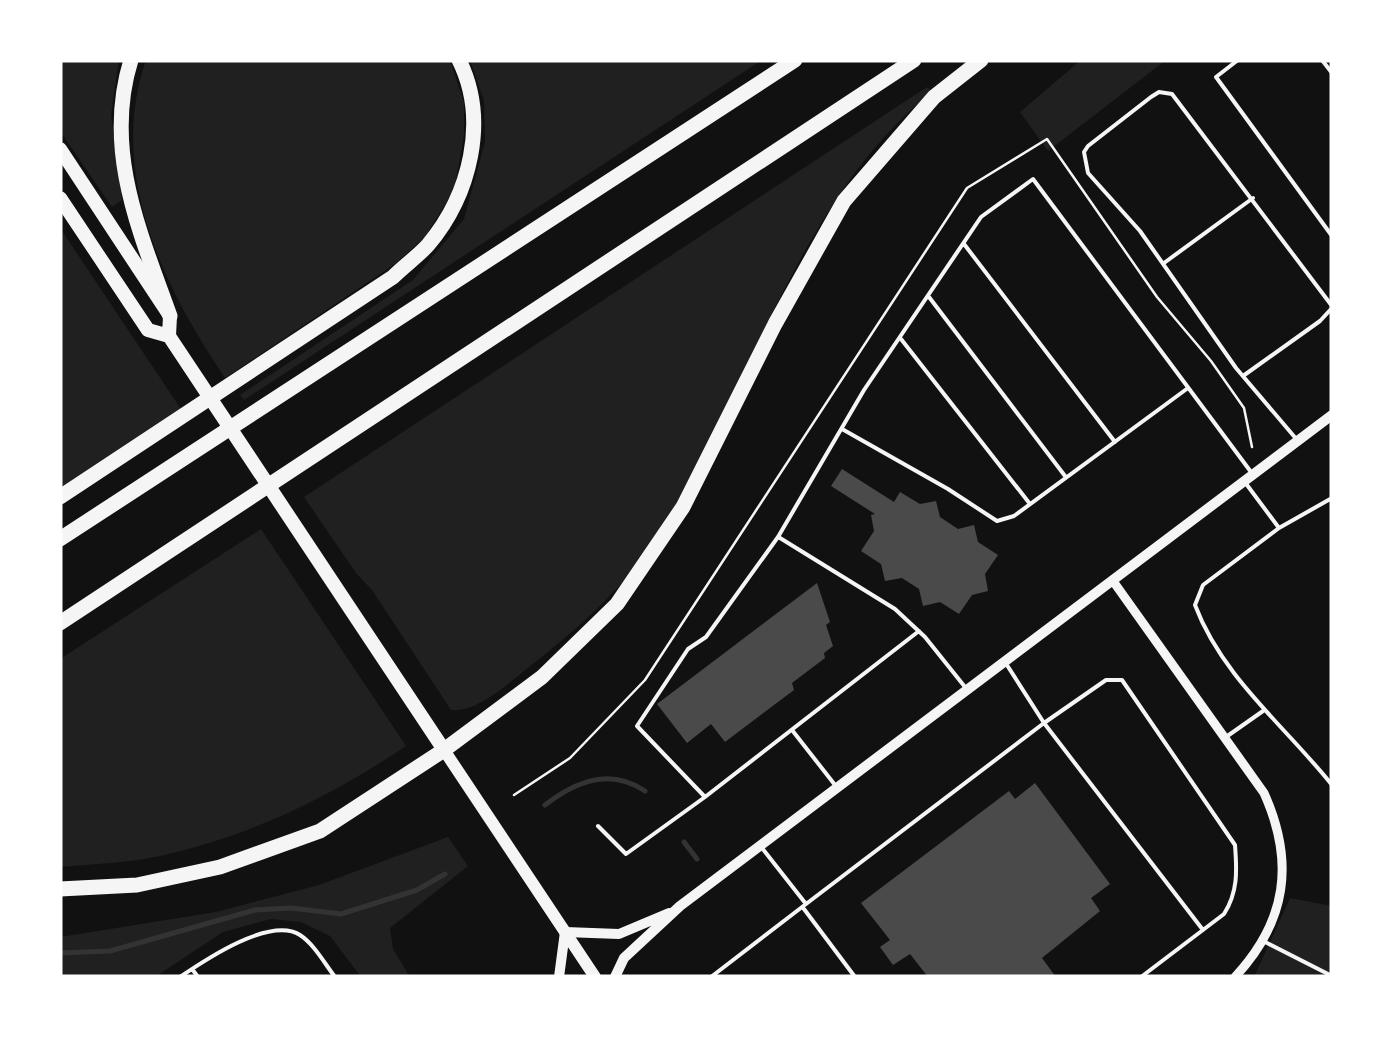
<svg xmlns="http://www.w3.org/2000/svg" width="1392" height="1037" viewBox="0 0 1392 1037" font-family="Manrope,sans-serif">
  <style>
    .green { fill: #202020 }
    .lines { fill: none; stroke-linecap: round; stroke-linejoin: round }
    .stream { stroke: #333; stroke-width: 5 }
    .building { fill: #4a4a4a }
    .path { stroke: #f5f5f5; stroke-width: 2.5 }
    .service { stroke: #f5f5f5; stroke-width: 4 }
    .minor { stroke: #f5f5f5; stroke-width: 9 }
    .tertiary { stroke: #f5f5f5; stroke-width: 10 }
    .secondary { stroke: #f5f5f5; stroke-width: 12 }
    .primary { stroke: #f5f5f5; stroke-width: 14 }
    .motorway { stroke: #f5f5f5; stroke-width: 15 }
  </style>
  <rect width="100%" height="100%" fill="#111"/>
  <path class="green" d="M 60,60 L 119,60 L 111,115 L 122,200 L 112,207 L 60,131 Z
    M 146,60 L 450,60 L 464,103 L 464,136 L 454,190 L 425,237 L 395,264 L 225,378 C 163,286 107,172 146,60 Z
    M 470,60 L 762,60 L 244,400 L 240,395 L 413,280 L 464,219 L 485,142 L 484,101 Z
    M 1081,60 L 1166,60 L 1048,151 L 1020,112 Z
    M 927,87 L 932,92 C 797,199 748,396 657,537 C 622,592 573,632 523,672 C 504,687 476,712 451,710 L 372,590 L 356,573 L 304,497 Z
    M 60,228 L 181,409 L 60,489 Z
    M 261,529 L 406,746 C 330,797 251,836 160,856 C 128,863 93,864 60,867 L 60,659 Z
    M 448,837 L 468,866 L 390,928 L 393,949 L 410,977 L 361,977 L 330,936 L 301,922 L 271,919 L 223,932 L 155,977 L 60,977 L 60,937 L 216,912 L 319,885 Z
    M 1290,898 L 1332,906 L 1332,977 L 1254,977 Z"/>
  <g class="lines">
    <path class="stream" d="M 545,805 C 575,782 609,767 645,791
      M 684,842 L 697,859
      M 60,953 L 110,951 L 255,910 L 291,908 L 341,914 L 417,890 L 445,874"/>
  </g>
  <path class="building" d="M 842,469 L 894,502 L 900,492 L 920,504 L 936,501 L 940,517 L 958,529 L 974,525 L 978,542 L 998,555 L 985,574 L 988,591 L 972,595 L 959,614 L 940,602 L 923,606 L 919,589 L 902,578 L 885,581 L 881,564 L 861,551 L 874,531 L 871,515 L 875,514 L 831,486 Z
    M 817,583 L 830,622 L 826,625 L 833,646 L 824,653 L 825,658 L 792,683 L 794,690 L 725,742 L 711,724 L 687,743 L 657,704 Z
    M 1035,783 L 1110,884 L 1091,898 L 1100,911 L 1042,958 L 1056,977 L 928,977 L 910,954 L 893,965 L 880,947 L 890,940 L 861,903 L 1009,791 L 1015,799 Z"/>
  <g class="lines">
    <path class="path" d="M 514,795 L 570,758 L 645,680 L 967,188 L 1047,139 L 1157,297 L 1211,361 L 1244,408 L 1252,447"/>
    <path class="service" d="M 1238,60 L 1216,77 L 1332,236
      M 1322,60 L 1332,73
      M 964,244 L 1115,442
      M 1164,263 L 1253,198
      M 929,297 L 1065,476
      M 901,339 L 1030,504
      M 1243,376 L 1320,321 L 1332,308
      M 842,429 L 948,489 L 997,521 L 1014,516 L 1188,388
      M 1298,441 L 1236,368 L 1140,231 L 1088,173 L 1084,152 L 1088,146 L 1151,97 L 1159,92 L 1172,94 L 1332,306
      M 1247,485 L 1279,528
      M 1332,498 L 1279,528 L 1203,585 L 1195,605 C 1222,677 1286,727 1332,785
      M 780,538 L 895,609 L 925,637 L 965,687
      M 919,631 L 705,797 L 637,726 L 688,649 L 706,637 L 778,537 L 864,390 L 981,217 L 1033,179 L 1251,472
      M 1005,662 L 1044,723 L 1106,680 L 1122,680 L 1235,845 C 1237,871 1238,892 1224,914 L 1141,977
      M 792,730 L 835,785
      M 1226,737 L 1263,711
      M 598,826 L 626,854 L 705,797
      M 806,904 L 1044,723 L 1203,930
      M 804,909 L 855,977
      M 1263,941 L 1332,976
      M 192,969 L 198,977
      M 180,977 C 205,960 270,916 300,935 C 314,944 325,964 335,977
      M 711,977 L 806,904 L 762,848"/>
    <path class="minor" d="M 1113,581 L 1264,793 C 1295,862 1287,921 1235,977"/>
    <path class="tertiary" d="M 559,977 L 565,932 L 619,934 L 669,913
      M 615,977 L 624,958 L 680,906 L 1332,415"/>
    <path class="secondary" d="M 444,750 L 595,977"/>
    <path class="primary" d="M 60,149 L 170,316 L 169,336 L 444,750
      M 60,198 L 148,330 L 169,336"/>
    <path class="motorway" d="M 131,60 C 103,150 140,232 170,316
      M 60,497 L 393,277 C 404,266 418,256 428,245 C 470,195 489,120 459,60
      M 60,539 L 795,60
      M 60,623 L 914,60
      M 60,889 L 137,885 L 220,867 L 320,831 L 444,750 L 542,677 L 617,604 L 683,507 L 775,324 L 844,201 L 934,97 L 981,60"/>
  </g>
  <rect width="1392" height="1037" fill="none" stroke="#ffffff" stroke-width="125"/>
</svg>
